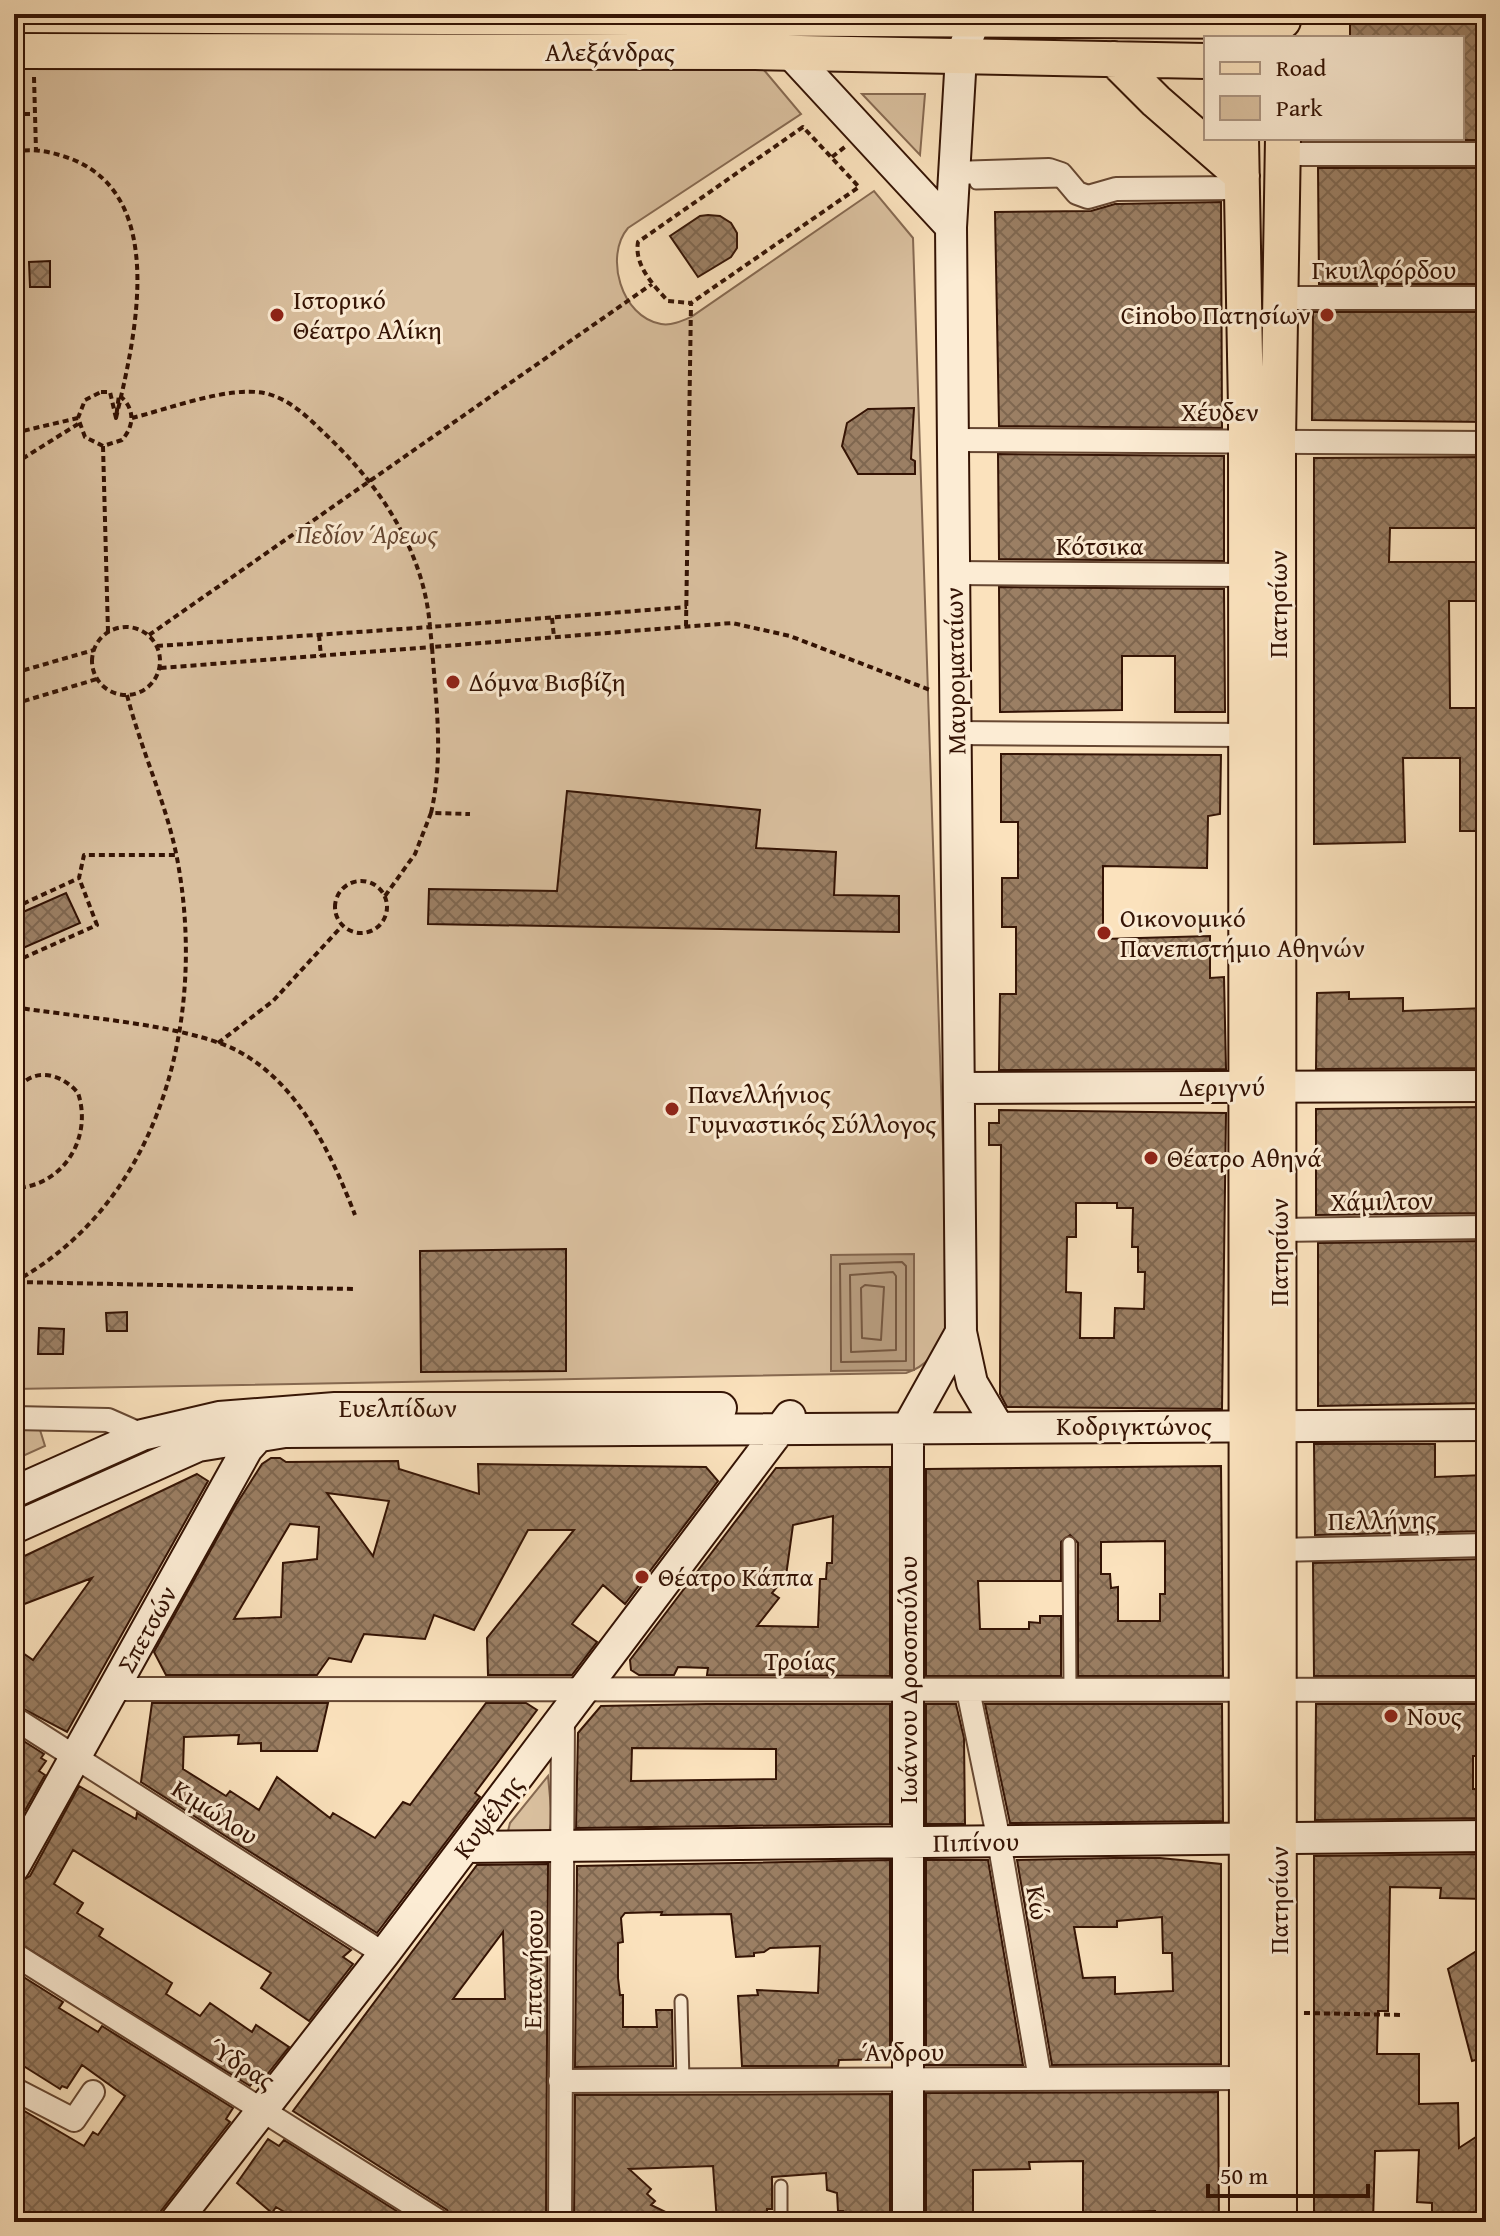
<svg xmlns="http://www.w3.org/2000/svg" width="1500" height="2236" viewBox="0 0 1500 2236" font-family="'Gentium Book Plus',serif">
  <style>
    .green { fill: #d9bf9e; stroke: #866951; stroke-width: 2 }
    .water { fill: #b79c7e; stroke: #83654d; stroke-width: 2 }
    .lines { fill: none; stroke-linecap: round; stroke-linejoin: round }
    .shore { stroke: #765841; stroke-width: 2 }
    .building { fill: url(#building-cross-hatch); stroke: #341304; stroke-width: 2; fill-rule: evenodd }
    .lane-casing { stroke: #664732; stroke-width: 15 }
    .street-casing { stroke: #664732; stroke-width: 26 }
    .secondary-casing { stroke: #341304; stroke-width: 34 }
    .primary-casing { stroke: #341304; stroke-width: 38 }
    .path { stroke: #341304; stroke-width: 4; stroke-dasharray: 6 4; stroke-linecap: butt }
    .lane { stroke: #fcecd4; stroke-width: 11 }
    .street { stroke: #fcecd4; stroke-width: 22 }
    .secondary { stroke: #fcecd4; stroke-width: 30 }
    .primary { stroke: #fbe2bd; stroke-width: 34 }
    .poi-dot { fill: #8f2418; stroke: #fcecd4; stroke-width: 3 }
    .labels { text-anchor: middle; stroke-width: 6; stroke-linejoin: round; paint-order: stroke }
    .street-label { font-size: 26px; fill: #341304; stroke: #fcecd4 }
    .poi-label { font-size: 26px; fill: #341304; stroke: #fcecd4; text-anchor: start }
    .park-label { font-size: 26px; font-style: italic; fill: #664732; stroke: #fcecd4 }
  </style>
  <defs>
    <pattern id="building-cross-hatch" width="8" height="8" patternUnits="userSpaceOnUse" patternTransform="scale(2)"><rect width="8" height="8" fill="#9b7f64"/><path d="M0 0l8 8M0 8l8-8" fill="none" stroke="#7f6750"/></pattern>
  </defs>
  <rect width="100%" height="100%" fill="#fbe2bd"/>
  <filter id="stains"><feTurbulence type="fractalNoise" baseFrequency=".0025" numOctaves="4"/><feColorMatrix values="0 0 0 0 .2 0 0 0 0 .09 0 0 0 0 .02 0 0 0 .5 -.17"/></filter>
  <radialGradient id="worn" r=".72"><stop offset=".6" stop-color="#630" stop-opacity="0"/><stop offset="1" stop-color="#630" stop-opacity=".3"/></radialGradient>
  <path class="green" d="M 14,57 L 759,64 L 801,114 L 628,228 C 604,256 621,317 661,324 C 671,326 682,321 691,317 L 874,191 L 913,238 L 949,1329 C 937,1349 929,1366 906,1373 L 14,1389 Z
    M 862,94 L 925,94 L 920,155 Z
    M 14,1429 L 40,1430 L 45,1446 L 14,1460 Z
    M 548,1776 L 552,1819 L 549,1833 L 508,1831 L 510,1823 Z"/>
  <path class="water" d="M 914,1254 L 914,1370 L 831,1371 L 831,1255 Z"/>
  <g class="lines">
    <path class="shore" d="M 902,1262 L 906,1266 L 906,1361 L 841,1362 L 840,1264 Z
      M 893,1272 L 896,1276 L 896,1350 L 851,1352 L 850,1275 Z
      M 865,1285 L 884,1287 L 881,1340 L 862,1338 L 861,1288 Z"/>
  </g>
  <path class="building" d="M 1486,14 L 1486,140 L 1317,140 L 1462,138 L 1462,38 L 1350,38 L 1350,20 Z
    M 1318,168 L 1486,168 L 1486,284 L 1319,284 Z
    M 1221,202 L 1222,428 L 999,426 L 995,212 L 1091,211 L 1115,204 Z
    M 708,215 L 720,216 L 731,223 L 737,233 L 737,248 L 731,257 L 698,277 L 670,236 L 700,216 Z
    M 50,261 L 50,287 L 30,287 L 29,262 Z
    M 1313,312 L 1486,312 L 1486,422 L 1312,420 Z
    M 914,408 L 911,459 L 915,461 L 915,474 L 858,474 L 842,446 L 847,423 L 868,409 Z
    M 998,454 L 1224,456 L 1224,561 L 999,559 Z
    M 1486,457 L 1486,528 L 1390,528 L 1389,562 L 1486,562 L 1486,601 L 1449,601 L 1450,708 L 1486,708 L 1486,831 L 1460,831 L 1460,758 L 1403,758 L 1405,842 L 1314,844 L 1314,458 Z
    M 999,587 L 1224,589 L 1225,712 L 1175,712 L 1175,656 L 1122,656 L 1122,710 L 1000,712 Z
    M 1001,754 L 1221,755 L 1220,814 L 1208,816 L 1207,868 L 1103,866 L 1103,939 L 1210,936 L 1210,978 L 1224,977 L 1226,1069 L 999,1070 L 1000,994 L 1016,994 L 1016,927 L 1002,927 L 1002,878 L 1018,878 L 1018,822 L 1001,822 Z
    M 567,791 L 760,810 L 756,848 L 836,852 L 834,895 L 899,896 L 899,932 L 428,924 L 429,889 L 557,891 Z
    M 66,893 L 80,923 L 14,952 L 14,916 Z
    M 1349,992 L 1349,999 L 1403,998 L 1403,1011 L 1486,1008 L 1486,1068 L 1316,1069 L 1317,993 Z
    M 1486,1107 L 1486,1213 L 1316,1215 L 1316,1109 Z
    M 999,1110 L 1226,1113 L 1222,1409 L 1007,1407 L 1000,1394 L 1001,1145 L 989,1145 L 989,1123 L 999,1123 ZM 1076,1203 L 1117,1203 L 1117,1208 L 1133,1208 L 1132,1247 L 1138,1247 L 1138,1272 L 1145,1272 L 1144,1309 L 1115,1308 L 1114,1338 L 1080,1338 L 1081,1293 L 1066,1292 L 1067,1237 L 1076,1237 Z
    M 1486,1241 L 1486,1403 L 1318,1406 L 1318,1243 Z
    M 566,1249 L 566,1371 L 421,1372 L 420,1251 Z
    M 127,1312 L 127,1331 L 107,1331 L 106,1313 Z
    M 39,1328 L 64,1329 L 63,1354 L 38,1354 Z
    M 1314,1444 L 1435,1444 L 1435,1477 L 1485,1475 L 1486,1531 L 1315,1535 Z
    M 271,1458 L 280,1458 L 286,1462 L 398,1461 L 399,1469 L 479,1494 L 478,1464 L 706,1467 L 718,1481 L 625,1604 L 603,1585 L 572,1624 L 597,1642 L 572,1675 L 488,1675 L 487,1638 L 574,1530 L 528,1530 L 474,1630 L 434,1615 L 425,1639 L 364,1634 L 351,1662 L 329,1658 L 317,1675 L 166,1675 L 154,1652 L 234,1508 L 262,1464 ZM 327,1493 L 389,1501 L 373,1556 ZM 290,1524 L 319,1527 L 317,1559 L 283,1563 L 281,1617 L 234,1619 Z
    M 1221,1466 L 1223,1676 L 1078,1676 L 1078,1543 L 1070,1535 L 1061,1542 L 1061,1581 L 978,1581 L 980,1629 L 1029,1629 L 1029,1622 L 1040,1623 L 1040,1616 L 1061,1616 L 1061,1676 L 926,1676 L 926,1469 ZM 1165,1541 L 1165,1594 L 1160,1594 L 1160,1621 L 1118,1621 L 1118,1587 L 1111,1588 L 1110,1574 L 1101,1574 L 1101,1542 Z
    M 867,1467 L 890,1467 L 890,1676 L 707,1675 L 708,1668 L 678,1667 L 674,1675 L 639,1675 L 631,1670 L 630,1660 L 776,1468 ZM 833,1516 L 832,1563 L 827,1563 L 826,1579 L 820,1579 L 818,1627 L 757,1626 L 779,1598 L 772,1593 L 786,1576 L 793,1525 Z
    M 197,1474 L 208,1481 L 67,1732 L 14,1704 L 14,1647 L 33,1660 L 92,1578 L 14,1608 L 14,1561 Z
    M 1486,1559 L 1486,1676 L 1314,1676 L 1313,1563 Z
    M 152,1703 L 328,1703 L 317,1751 L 261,1751 L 261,1743 L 238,1744 L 239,1735 L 184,1737 L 183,1769 L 226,1796 L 230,1791 L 259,1810 L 277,1777 L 330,1818 L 333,1813 L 375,1838 L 403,1802 L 410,1805 L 486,1703 L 526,1703 L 537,1710 L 475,1793 L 480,1797 L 377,1933 L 141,1782 Z
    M 707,1704 L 890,1704 L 890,1824 L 576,1828 L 578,1733 L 601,1706 ZM 632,1748 L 776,1749 L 776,1779 L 631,1781 Z
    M 926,1704 L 956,1704 L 964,1738 L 965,1824 L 926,1824 Z
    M 985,1704 L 1222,1704 L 1223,1821 L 1010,1823 Z
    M 1316,1704 L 1486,1704 L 1486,1756 L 1473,1756 L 1473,1789 L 1486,1789 L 1486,1818 L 1315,1820 Z
    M 14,1735 L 44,1754 L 41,1758 L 46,1761 L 39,1771 L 45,1775 L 14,1830 Z
    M 79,1786 L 136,1819 L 137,1813 L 351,1950 L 343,1957 L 353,1964 L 309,2021 L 261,1988 L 271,1973 L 73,1850 L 54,1884 L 83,1903 L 77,1913 L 103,1929 L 99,1936 L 172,1983 L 166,1994 L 200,2016 L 210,2003 L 252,2032 L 256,2025 L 289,2047 L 262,2081 L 256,2077 L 250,2086 L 14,1940 L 14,1885 L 30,1876 Z
    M 1486,1854 L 1486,1899 L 1440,1898 L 1441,1888 L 1390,1887 L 1388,2011 L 1378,2011 L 1377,2054 L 1419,2054 L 1419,2104 L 1458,2103 L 1459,2148 L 1482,2133 L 1482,2222 L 1432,2222 L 1432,2203 L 1417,2202 L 1419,2150 L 1375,2151 L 1373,2222 L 1314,2222 L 1314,1856 Z
    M 1114,1858 L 1160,1858 L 1221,1864 L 1221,2064 L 1052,2065 L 1017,1860 ZM 1162,1917 L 1163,1953 L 1172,1953 L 1173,1991 L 1115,1994 L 1115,1977 L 1083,1978 L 1074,1927 L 1117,1927 L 1117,1921 Z
    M 890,1860 L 890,2059 L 839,2060 L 838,2066 L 742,2066 L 738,1996 L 758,1995 L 757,1990 L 818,1993 L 820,1946 L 770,1948 L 764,1952 L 754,1953 L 754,1956 L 736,1957 L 731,1914 L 661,1915 L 662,1912 L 625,1913 L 621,1918 L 623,1942 L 618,1943 L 618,1978 L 620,1995 L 623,1995 L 623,2027 L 657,2027 L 656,2010 L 672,2010 L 673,2066 L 575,2067 L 577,1866 Z
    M 926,1860 L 988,1860 L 1023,2065 L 926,2065 Z
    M 548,1864 L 546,2218 L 542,2222 L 454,2222 L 447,2210 L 293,2111 L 477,1865 ZM 503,1932 L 505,1999 L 453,1999 Z
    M 1486,1945 L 1486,1970 L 1481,1971 L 1486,1999 L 1486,2057 L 1472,2061 L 1448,1969 Z
    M 14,1971 L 63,2002 L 59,2008 L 98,2032 L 102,2026 L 233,2108 L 226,2119 L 230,2122 L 161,2211 L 157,2222 L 40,2222 L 14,2209 L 14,2105 L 84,2146 L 93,2132 L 98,2135 L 125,2096 L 82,2065 L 67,2088 L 62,2086 L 60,2089 L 14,2060 Z
    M 1218,2092 L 1219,2222 L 1155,2222 L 1155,2211 L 1083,2213 L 1083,2161 L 1029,2162 L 1030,2169 L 973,2170 L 973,2216 L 959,2216 L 960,2222 L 926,2222 L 926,2093 Z
    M 890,2094 L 890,2222 L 844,2222 L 843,2211 L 838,2211 L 837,2193 L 827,2190 L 826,2173 L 772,2177 L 772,2209 L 767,2209 L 767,2222 L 717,2222 L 713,2166 L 629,2169 L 651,2189 L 647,2194 L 655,2201 L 651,2205 L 686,2222 L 574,2222 L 575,2095 Z
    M 268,2139 L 279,2146 L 284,2140 L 414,2222 L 307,2222 L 298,2220 L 276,2207 L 272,2213 L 237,2183 Z"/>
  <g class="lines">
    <g class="lane-casing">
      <path id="lane" d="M 976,183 L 1062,181
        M 1069,1543 L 1070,1690
        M 681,2001 L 683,2081
        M 781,2222 L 781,2186"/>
    </g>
    <g class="street-casing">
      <path id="street" d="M 1283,154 L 1486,154
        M 954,173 L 1049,170 L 1061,174 L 1077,193 L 1088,197 L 1116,189 L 1242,188
        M 1283,298 L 1486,298
        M 953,440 L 1486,443
        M 954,573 L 1246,575
        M 956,733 L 1245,735
        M 1279,1230 L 1486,1227
        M 14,1418 L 108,1420 L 142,1435
        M 1279,1550 L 1486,1545
        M 114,1689 L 1486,1690
        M 968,1690 L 999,1841 L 1040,2079
        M 14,1718 L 384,1954
        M 14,1954 L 440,2222
        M 560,2081 L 1247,2078
        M 14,2089 L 74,2120 L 93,2092
        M 560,2222 L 563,1717"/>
    </g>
    <g class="secondary-casing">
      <path id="secondary" d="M 977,14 L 961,56 L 951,227 L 961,1332 L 972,1383 L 998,1427
        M 790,53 L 951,227
        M 959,1088 L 1486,1086
        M 14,1492 L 142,1435 L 219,1417 L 335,1408 L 721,1408
        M 14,1528 L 198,1446 L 285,1432 L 1486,1425
        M 466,1847 L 1486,1836
        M 14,1867 L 247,1449 L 265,1429
        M 175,2222 L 384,1954 L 790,1416
        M 908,2222 L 908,1427 L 961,1332"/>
    </g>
    <g class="primary-casing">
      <path id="primary" d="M 14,15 L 1283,21
        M 14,51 L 755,52 L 1206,61
        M 1114,59 L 1156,101 L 1242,176
        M 1241,138 L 1246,409 L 1247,2222
        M 1279,2222 L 1278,440 L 1283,138"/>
    </g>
    <path class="path" d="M 34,77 L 36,151
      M 14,114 L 33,114
      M 14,152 C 34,147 56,153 74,160 C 169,200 134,342 116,418
      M 832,157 L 846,146
      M 101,392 L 110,392 L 116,418 L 119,395 C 135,408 135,425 122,440 L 103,446 L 85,437 L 78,418 L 85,400 Z
      M 132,418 C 168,409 228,386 264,393 C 288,398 307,416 324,433 C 379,484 424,550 430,627 L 687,607
      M 14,433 L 78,418
      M 103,446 L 108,632
      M 14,464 L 78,424
      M 552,618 L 554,637
      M 686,626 L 691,303 L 668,301 C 653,285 634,265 638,242 L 803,127 L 859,187 L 691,303
      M92 661a34 34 0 1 1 68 0a34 34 0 1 1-68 0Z
      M 149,635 L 652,284
      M 319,635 L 321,656
      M 157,646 L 430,627 L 432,647 L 160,668
      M 14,673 L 94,650
      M 14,704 L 97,679
      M 431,813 C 444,756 436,705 432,647 L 732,623 L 790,636 L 930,690
      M335 907a26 26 0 1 1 52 0a26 26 0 1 1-52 0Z
      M 385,896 L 415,854 L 431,813 L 470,814
      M 14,908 L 79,878 L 84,855 L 176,855
      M 14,962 L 97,925 L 79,878
      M 14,1007 C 74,1017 184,1024 236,1050 C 298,1082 331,1153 355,1215
      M 218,1043 L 273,1001 L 342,926
      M 14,1096 C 27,1066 60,1071 78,1093 C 93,1138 63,1187 14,1188
      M 14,1122 L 16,1130
      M 14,1282 C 163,1201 207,1015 177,858 C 166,802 141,750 127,695
      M 17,1282 L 355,1289
      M 1304,2013 L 1404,2015"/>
    <use href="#lane" class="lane"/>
    <use href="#street" class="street"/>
    <use href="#secondary" class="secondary"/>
    <use href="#primary" class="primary"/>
  </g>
  <g class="poi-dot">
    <circle cx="277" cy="315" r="8"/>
    <circle cx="1327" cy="315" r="8"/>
    <circle cx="453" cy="682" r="8"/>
    <circle cx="1104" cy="933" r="8"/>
    <circle cx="672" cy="1109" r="8"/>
    <circle cx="1151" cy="1158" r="8"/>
    <circle cx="642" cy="1577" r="8"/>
    <circle cx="1391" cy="1716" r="8"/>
  </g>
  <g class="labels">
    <g class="street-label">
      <text x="610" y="61">Αλεξάνδρας</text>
      <text x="1384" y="279">Γκυιλφόρδου</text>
      <text x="1220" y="421">Χέυδεν</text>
      <text x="1100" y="555">Κότσικα</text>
      <text transform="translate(1278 604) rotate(-90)" y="9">Πατησίων</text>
      <text transform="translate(955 671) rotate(-91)" y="9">Μαυροματαίων</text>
      <text x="1222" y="1096">Δεριγνύ</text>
      <text transform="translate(1382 1201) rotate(-1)" y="9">Χάμιλτον</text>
      <text transform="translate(1279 1252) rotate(-90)" y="9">Πατησίων</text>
      <text x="398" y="1417">Ευελπίδων</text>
      <text x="1134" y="1435">Κοδριγκτώνος</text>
      <text transform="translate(1382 1520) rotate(-1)" y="9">Πελλήνης</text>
      <text transform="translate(147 1629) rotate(-61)" y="9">Σπετσών</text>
      <text x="800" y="1670">Τροίας</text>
      <text transform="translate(908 1680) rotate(-90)" y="9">Ιωάννου Δροσοπούλου</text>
      <text transform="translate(215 1812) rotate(33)" y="9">Κιμώλου</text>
      <text transform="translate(488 1817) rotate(-53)" y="9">Κυψέλης</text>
      <text transform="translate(976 1842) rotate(-1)" y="9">Πιπίνου</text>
      <text transform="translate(1279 1900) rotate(-90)" y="9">Πατησίων</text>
      <text transform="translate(1038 1903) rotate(80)" y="9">Κώ</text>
      <text transform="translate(533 1969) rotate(-89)" y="9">Επτανήσου</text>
      <text x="903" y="2061">Άνδρου</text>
      <text transform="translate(242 2064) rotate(32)" y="9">Ύδρας</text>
    </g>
    <g class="poi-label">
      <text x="293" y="309">Ιστορικό<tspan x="293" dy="30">Θέατρο Αλίκη</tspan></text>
      <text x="1311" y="324" text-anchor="end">Cinobo Πατησίων</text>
      <text x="469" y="691">Δόμνα Βισβίζη</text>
      <text x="1120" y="927">Οικονομικό<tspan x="1120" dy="30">Πανεπιστήμιο Αθηνών</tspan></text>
      <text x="688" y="1103">Πανελλήνιος<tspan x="688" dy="30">Γυμναστικός Σύλλογος</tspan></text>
      <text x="1167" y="1167">Θέατρο Αθηνά</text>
      <text x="658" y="1586">Θέατρο Κάππα</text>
      <text x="1407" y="1725">Νους</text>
    </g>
    <g class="park-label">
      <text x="367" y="543">Πεδίον Άρεως</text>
    </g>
  </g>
  <rect width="1500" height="2236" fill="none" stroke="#fbe2bd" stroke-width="48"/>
  <rect x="16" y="16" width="1468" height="2204" fill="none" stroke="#341304" stroke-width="4"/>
  <rect x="24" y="24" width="1452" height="2188" fill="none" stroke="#341304" stroke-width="2"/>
  <rect x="1204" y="36" width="260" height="104" fill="#fcecd4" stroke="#ac9581" stroke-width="2"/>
  <rect x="1220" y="62" width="40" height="12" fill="#fbe2bd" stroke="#ac9581" stroke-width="2"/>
  <text x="1276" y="76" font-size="24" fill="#341304">Road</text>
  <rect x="1220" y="96" width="40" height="24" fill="#d9bf9e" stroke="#ac9581" stroke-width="2"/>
  <text x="1276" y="116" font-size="24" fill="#341304">Park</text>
  <path d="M1208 2184v12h160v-12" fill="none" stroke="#341304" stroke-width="4"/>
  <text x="1220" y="2184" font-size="24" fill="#341304" stroke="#fcecd4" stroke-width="6" paint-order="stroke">50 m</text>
  <rect width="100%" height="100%" filter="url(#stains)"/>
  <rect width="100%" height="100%" fill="url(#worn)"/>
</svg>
